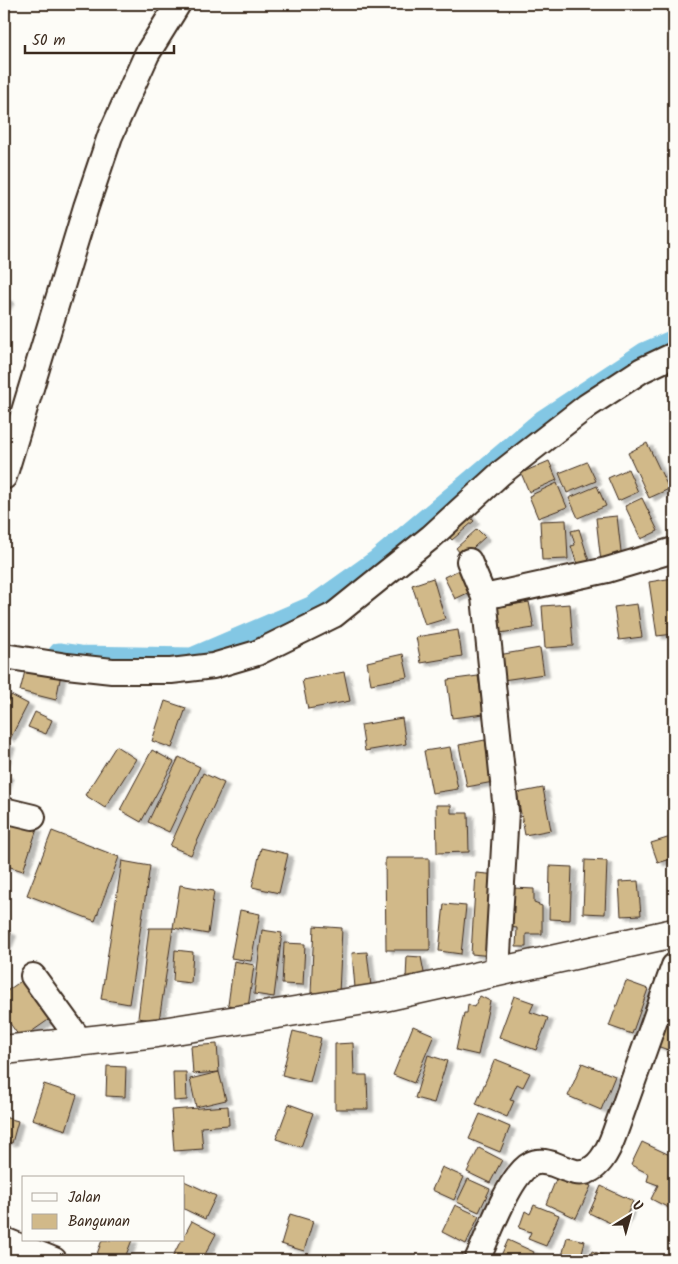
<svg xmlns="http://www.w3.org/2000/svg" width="678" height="1264" viewBox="0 0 678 1264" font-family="Kalam,sans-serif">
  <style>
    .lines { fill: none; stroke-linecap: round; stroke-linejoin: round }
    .canal { stroke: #83c7e4; stroke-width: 21 }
    .building { fill: #d1b989; stroke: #3b2a1e; filter: url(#shadow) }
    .street-casing { stroke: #3b2a1e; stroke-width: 28 }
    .secondary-casing { stroke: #3b2a1e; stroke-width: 31 }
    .street { stroke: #fdfcf7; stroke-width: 24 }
    .secondary { stroke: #fdfcf7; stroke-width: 28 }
  </style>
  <defs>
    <filter id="shadow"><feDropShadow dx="5.5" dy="3" stdDeviation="1" flood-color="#0004"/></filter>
  </defs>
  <rect width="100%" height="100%" fill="#fdfcf7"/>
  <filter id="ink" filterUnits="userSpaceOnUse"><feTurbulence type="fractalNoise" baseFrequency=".02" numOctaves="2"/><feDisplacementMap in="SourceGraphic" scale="10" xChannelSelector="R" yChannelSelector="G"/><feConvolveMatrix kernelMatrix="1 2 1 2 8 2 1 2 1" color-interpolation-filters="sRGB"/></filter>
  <g filter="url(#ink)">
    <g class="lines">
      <path class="canal" d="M 59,653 L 80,656 L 192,658 L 311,607 L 377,560 L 543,420 L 644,353 L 674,340"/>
    </g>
    <path class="building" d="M 4,297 L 9,300 L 4,308 Z
      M 647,443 L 669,489 L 649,498 L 628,453 Z
      M 549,461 L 557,480 L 529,492 L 521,473 Z
      M 587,462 L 596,481 L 567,493 L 559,473 Z
      M 628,469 L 638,492 L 618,501 L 608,478 Z
      M 557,483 L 567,507 L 538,518 L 529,496 Z
      M 597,486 L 606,506 L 578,518 L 569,498 Z
      M 642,498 L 658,531 L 641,539 L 625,506 Z
      M 466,512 L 474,521 L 452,540 L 445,532 Z
      M 617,516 L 622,560 L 601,562 L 596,518 Z
      M 566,520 L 568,559 L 542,560 L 540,521 Z
      M 477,529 L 485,537 L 463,557 L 456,548 Z
      M 579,529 L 590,564 L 578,567 L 571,546 L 575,545 L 571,531 Z
      M 463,568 L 474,590 L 455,599 L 444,577 Z
      M 433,578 L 445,619 L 425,625 L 412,585 Z
      M 673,578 L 674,589 L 674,634 L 657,636 L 649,582 Z
      M 529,602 L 534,628 L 493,634 L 488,609 Z
      M 570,604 L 573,646 L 545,648 L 542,606 Z
      M 637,604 L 642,637 L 619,640 L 614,607 Z
      M 458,630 L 462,656 L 421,663 L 416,637 Z
      M 540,648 L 544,674 L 503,680 L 498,655 Z
      M 403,654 L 408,677 L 371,684 L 367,662 Z
      M 26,667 L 61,674 L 56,700 L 20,691 Z
      M 344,672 L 350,701 L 308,709 L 302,680 Z
      M 478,676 L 484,714 L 452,718 L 447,680 Z
      M 11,695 L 28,704 L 10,739 L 4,735 L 4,709 Z
      M 165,701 L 186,708 L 172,748 L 152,741 Z
      M 35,712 L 52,720 L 46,734 L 28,727 Z
      M 402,718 L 406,744 L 365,751 L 361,725 Z
      M 485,740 L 493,782 L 467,787 L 459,745 Z
      M 4,743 L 10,745 L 4,761 Z
      M 116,746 L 136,759 L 105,808 L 85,795 Z
      M 450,747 L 458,789 L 432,793 L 424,751 Z
      M 152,750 L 174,762 L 141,822 L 120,810 Z
      M 179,757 L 200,767 L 169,832 L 148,822 Z
      M 203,773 L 224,783 L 191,855 L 170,846 Z
      M 4,774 L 8,776 L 4,788 Z
      M 543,788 L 551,830 L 525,835 L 517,793 Z
      M 436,805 L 451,805 L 451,813 L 468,813 L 469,852 L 437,853 Z
      M 4,818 L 37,829 L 23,871 L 4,865 Z
      M 52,831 L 119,857 L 95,921 L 27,895 Z
      M 674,836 L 674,858 L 658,863 L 651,843 Z
      M 261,848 L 288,854 L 279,893 L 252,887 Z
      M 385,858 L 429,858 L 430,950 L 386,950 Z
      M 585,860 L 607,861 L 605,914 L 583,913 Z
      M 122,861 L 150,866 L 129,1004 L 101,999 Z
      M 550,866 L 572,867 L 570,920 L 549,919 Z
      M 476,873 L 499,875 L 493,956 L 471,954 Z
      M 638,881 L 641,915 L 621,916 L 619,882 Z
      M 180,885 L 214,891 L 208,934 L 173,928 Z
      M 513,888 L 534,889 L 534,903 L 542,906 L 542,934 L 526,934 L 526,947 L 516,947 L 517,928 L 508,927 Z
      M 444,904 L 466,906 L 461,954 L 439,951 Z
      M 240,910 L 260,914 L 251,961 L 231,958 Z
      M 314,926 L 342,928 L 339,994 L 311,993 Z
      M 149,928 L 173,928 L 159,1021 L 138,1018 Z
      M 4,930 L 11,933 L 4,950 Z
      M 262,930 L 282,933 L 274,997 L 254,994 Z
      M 284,943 L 305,944 L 303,985 L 282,984 Z
      M 175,950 L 193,952 L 191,983 L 173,981 Z
      M 367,952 L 371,986 L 355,988 L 352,953 Z
      M 407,956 L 421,957 L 425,978 L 406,979 Z
      M 234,961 L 254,965 L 248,1008 L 228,1005 Z
      M 27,977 L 54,1016 L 21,1039 L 4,1015 L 4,993 Z
      M 626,981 L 648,989 L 632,1034 L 609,1026 Z
      M 674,983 L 674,1052 L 654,1045 Z
      M 480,996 L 490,1001 L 478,1055 L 456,1050 L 464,1013 L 467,1013 L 468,1004 L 474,1007 Z
      M 514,996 L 534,1003 L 530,1012 L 548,1018 L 536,1050 L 499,1037 Z
      M 413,1026 L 434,1035 L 414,1083 L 393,1075 Z
      M 293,1031 L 321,1038 L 310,1082 L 282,1075 Z
      M 353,1043 L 354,1075 L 367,1075 L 368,1109 L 335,1109 L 335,1044 Z
      M 217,1044 L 219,1072 L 193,1074 L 191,1046 Z
      M 428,1055 L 447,1061 L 434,1103 L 415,1098 Z
      M 495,1059 L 530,1073 L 523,1087 L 517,1084 L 510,1100 L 514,1101 L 507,1117 L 476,1104 Z
      M 582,1063 L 615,1076 L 601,1110 L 568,1096 Z
      M 107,1066 L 126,1067 L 125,1097 L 106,1096 Z
      M 173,1072 L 186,1072 L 187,1100 L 174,1101 Z
      M 219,1072 L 226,1100 L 196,1107 L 190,1079 Z
      M 44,1084 L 77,1095 L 66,1130 L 32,1119 Z
      M 289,1104 L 313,1113 L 301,1147 L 276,1139 Z
      M 228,1106 L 229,1125 L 201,1127 L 203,1149 L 174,1151 L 171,1110 Z
      M 480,1114 L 510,1127 L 500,1152 L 469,1139 Z
      M 4,1117 L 18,1121 L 12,1143 L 4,1141 Z
      M 642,1142 L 674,1157 L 674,1201 L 671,1209 L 651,1199 L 658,1185 L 647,1181 L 649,1174 L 631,1165 Z
      M 479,1148 L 502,1160 L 490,1183 L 467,1172 Z
      M 442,1167 L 464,1177 L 454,1200 L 432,1190 Z
      M 559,1172 L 591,1186 L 576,1218 L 546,1204 Z
      M 468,1179 L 490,1189 L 479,1212 L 457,1202 Z
      M 184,1181 L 216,1196 L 205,1219 L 184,1209 Z
      M 601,1186 L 633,1201 L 621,1228 L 589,1213 Z
      M 455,1205 L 479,1216 L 466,1244 L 442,1232 Z
      M 534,1205 L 559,1215 L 546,1246 L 528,1239 L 531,1232 L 519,1228 L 525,1211 L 530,1214 Z
      M 290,1214 L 313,1221 L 304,1251 L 281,1244 Z
      M 192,1221 L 216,1234 L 202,1260 L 171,1260 L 181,1240 L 184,1240 L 184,1236 Z
      M 567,1237 L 585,1241 L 580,1260 L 561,1260 Z
      M 102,1240 L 132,1240 L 124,1260 L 113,1260 L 97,1254 Z
      M 508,1240 L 534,1252 L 531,1260 L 499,1260 Z
      M 592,1251 L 608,1257 L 606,1260 L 588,1260 Z"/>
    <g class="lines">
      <g class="street-casing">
        <path id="street" d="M 4,477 L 86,207 L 110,136 L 147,54 L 178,4
          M 469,561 L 484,597 L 506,811 L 497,972
          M 484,597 L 607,570 L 674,550
          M 4,656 L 67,666 L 112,671 L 171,671 L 213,666 L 257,653 L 334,615 L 431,537 L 501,473 L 587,406 L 642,370 L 674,355
          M 4,810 L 33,817
          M 33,976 L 81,1042
          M 4,1240 L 54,1260
          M 477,1260 C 488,1237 509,1175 531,1164 C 538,1160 546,1162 553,1164 C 560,1167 568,1170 575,1172 C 598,1176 609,1149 615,1132 L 674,966"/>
      </g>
      <g class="secondary-casing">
        <path id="secondary" d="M 4,1050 L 156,1033 L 384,997 L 674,933"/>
      </g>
      <use href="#street" class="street"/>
      <use href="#secondary" class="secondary"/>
    </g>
  </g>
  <rect width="678" height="1264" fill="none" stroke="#fdfcf7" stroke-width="20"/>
  <rect x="10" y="10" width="658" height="1244" fill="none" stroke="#3b2a1e" stroke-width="2" filter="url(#ink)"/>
  <rect x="22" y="1176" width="162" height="65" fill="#fdfcf7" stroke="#afa8a0"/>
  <rect x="32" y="1193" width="25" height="8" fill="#fdfcf7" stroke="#afa8a0"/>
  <text x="68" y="1202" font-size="15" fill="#3b2a1e">Jalan</text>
  <rect x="32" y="1214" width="25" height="15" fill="#d1b989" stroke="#afa8a0"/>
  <text x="68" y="1226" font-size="15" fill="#3b2a1e">Bangunan</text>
  <g transform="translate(630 1216) rotate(37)" stroke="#fdfcf7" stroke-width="4" paint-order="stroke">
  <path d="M0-4L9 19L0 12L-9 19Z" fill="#3b2a1e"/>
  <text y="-8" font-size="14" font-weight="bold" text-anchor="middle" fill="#3b2a1e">U</text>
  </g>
  <path d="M25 45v8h149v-8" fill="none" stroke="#3b2a1e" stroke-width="2.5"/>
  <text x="32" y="45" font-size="15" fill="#3b2a1e" stroke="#fdfcf7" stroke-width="4" paint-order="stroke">50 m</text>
</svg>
